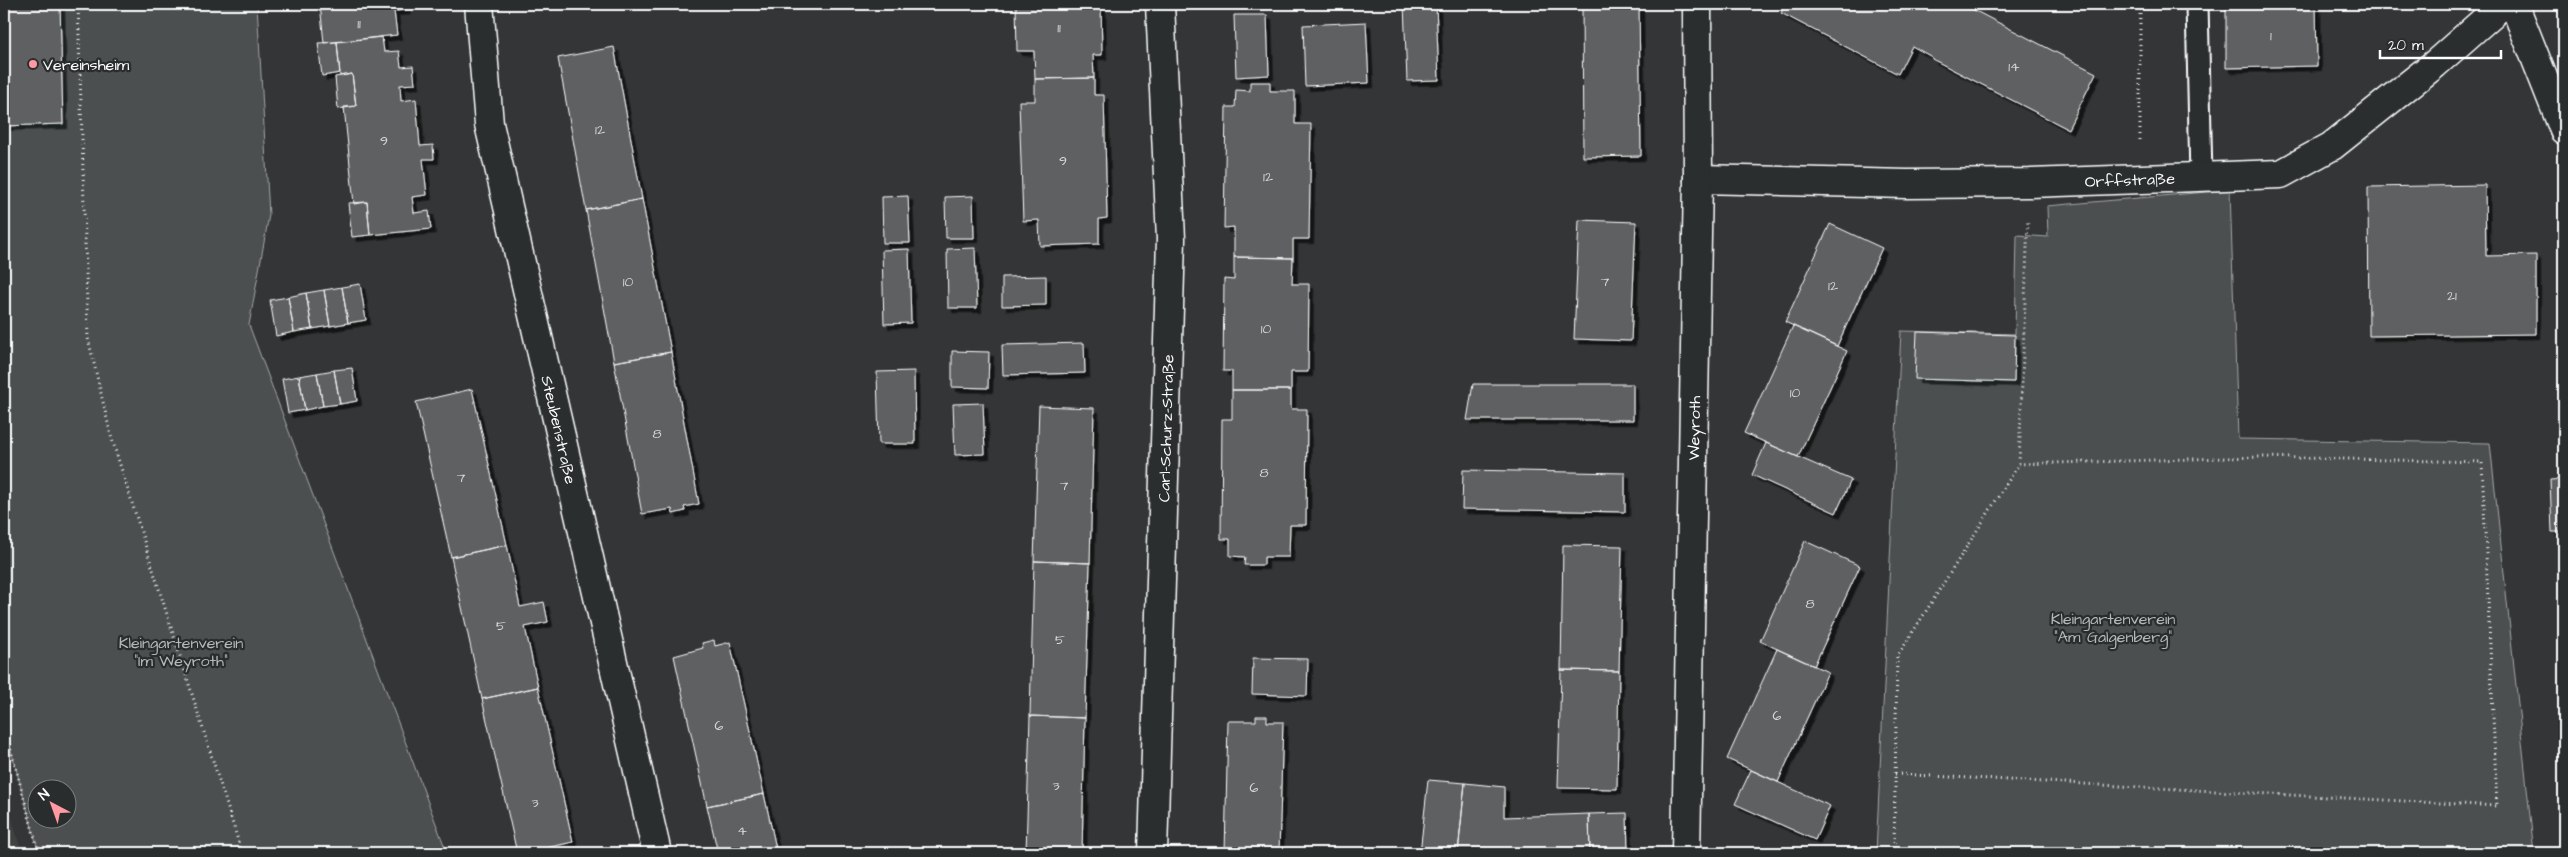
<svg xmlns="http://www.w3.org/2000/svg" width="2568" height="857" viewBox="0 0 2568 857" font-family="'Architects Daughter',sans-serif">
  <style>
    .built { fill: #404243 }
    .green { fill: #4c4f50; stroke: #a6a7a8; fill-rule: evenodd }
    .building { fill: #5f6162; stroke: #fff; filter: url(#shadow) }
    .lines { fill: none; stroke-linecap: round; stroke-linejoin: round }
    .service-casing { stroke: #fff; stroke-width: 25 }
    .minor-casing { stroke: #fff; stroke-width: 31 }
    .path { stroke: #fff; stroke-width: 3; stroke-dasharray: 1 4; stroke-linecap: butt }
    .service { stroke: #2a2d2e; stroke-width: 21 }
    .minor { stroke: #2a2d2e; stroke-width: 28 }
    .poi-dot { fill: #ff9aa2; stroke: #2a2d2e; stroke-width: 2 }
    .labels { text-anchor: middle; stroke-width: 4.5; stroke-linejoin: round; paint-order: stroke }
    .number-label { font-size: 14px; fill: #d7d8d8 }
    .poi-label { font-size: 16px; fill: #fff; stroke: #2a2d2e; text-anchor: start }
    .street-label { font-size: 16px; fill: #fff; stroke: #2a2d2e }
    .park-label { font-size: 16px; fill: #b7b9b9; stroke: #2a2d2e }
  </style>
  <defs>
    <filter id="shadow"><feDropShadow dx="4.5" dy="4.5" stdDeviation="0" flood-color="#0009"/></filter>
  </defs>
  <rect width="100%" height="100%" fill="#333536"/>
  <filter id="ink" filterUnits="userSpaceOnUse"><feTurbulence type="fractalNoise" baseFrequency=".02" numOctaves="2"/><feDisplacementMap in="SourceGraphic" scale="10" xChannelSelector="R" yChannelSelector="G"/><feConvolveMatrix kernelMatrix="1 2 1 2 8 2 1 2 1" color-interpolation-filters="sRGB"/></filter>
  <g filter="url(#ink)">
    <path class="built" d="M 4,792 L 22,853 L 4,853 Z"/>
    <path class="green" d="M 4,4 L 257,4 L 269,215 L 249,325 L 447,853 L 39,853 L 4,725 ZM 38,790 L 68,790 L 68,820 L 38,820 Z
      M 2230,190 L 2238,439 L 2490,443 L 2534,853 L 1876,853 L 1901,331 L 2015,334 L 2017,235 L 2048,237 L 2047,206 Z"/>
    <path class="building" d="M 4,4 L 60,4 L 63,124 L 4,126 Z
      M 320,4 L 405,4 L 406,10 L 394,11 L 397,35 L 324,43 Z
      M 1016,4 L 1101,4 L 1102,55 L 1093,55 L 1094,78 L 1035,79 L 1034,51 L 1017,51 Z
      M 1404,4 L 1436,4 L 1439,80 L 1407,81 Z
      M 1582,4 L 1639,4 L 1641,156 L 1583,157 Z
      M 1786,4 L 1900,4 L 1914,11 L 1922,4 L 1962,4 L 2096,73 L 2068,129 L 1932,59 L 1932,57 L 1912,46 L 1898,74 L 1781,13 Z
      M 2226,4 L 2316,4 L 2317,66 L 2226,68 Z
      M 1234,15 L 1267,15 L 1269,75 L 1236,77 Z
      M 1366,22 L 1369,83 L 1305,86 L 1303,25 Z
      M 382,37 L 384,52 L 399,51 L 401,67 L 413,66 L 415,84 L 400,85 L 401,101 L 416,99 L 420,146 L 433,145 L 434,159 L 423,159 L 427,195 L 412,197 L 414,213 L 429,211 L 431,229 L 370,235 L 367,202 L 354,204 L 344,107 L 356,106 L 352,74 L 340,76 L 337,42 Z
      M 337,42 L 340,73 L 322,76 L 318,43 Z
      M 614,47 L 642,199 L 586,210 L 558,58 Z
      M 352,74 L 356,106 L 338,109 L 335,77 Z
      M 1094,78 L 1094,95 L 1104,95 L 1107,218 L 1099,219 L 1099,244 L 1040,246 L 1039,220 L 1023,221 L 1019,101 L 1035,101 L 1035,79 Z
      M 1250,82 L 1270,82 L 1270,91 L 1295,91 L 1295,124 L 1311,124 L 1309,239 L 1293,239 L 1293,258 L 1234,257 L 1234,227 L 1224,228 L 1226,107 L 1235,107 L 1236,90 L 1250,91 Z
      M 2485,185 L 2486,256 L 2536,255 L 2536,334 L 2369,336 L 2368,187 Z
      M 908,196 L 910,243 L 883,243 L 882,197 Z
      M 973,196 L 974,238 L 946,238 L 945,197 Z
      M 642,199 L 671,352 L 614,362 L 586,210 Z
      M 367,202 L 370,235 L 352,237 L 348,203 Z
      M 1579,220 L 1636,222 L 1631,341 L 1574,339 Z
      M 1830,224 L 1882,248 L 1837,346 L 1785,322 Z
      M 975,248 L 977,308 L 948,308 L 947,249 Z
      M 909,249 L 911,323 L 884,324 L 882,250 Z
      M 1234,257 L 1293,258 L 1292,284 L 1309,284 L 1308,372 L 1291,372 L 1291,390 L 1232,390 L 1232,371 L 1223,371 L 1224,279 L 1234,280 Z
      M 1046,276 L 1046,305 L 1002,306 L 1002,277 Z
      M 360,284 L 366,320 L 348,323 L 342,287 Z
      M 342,287 L 348,323 L 330,326 L 324,290 Z
      M 324,290 L 330,326 L 312,329 L 306,293 Z
      M 306,293 L 312,329 L 294,332 L 288,297 Z
      M 288,297 L 294,332 L 276,336 L 270,300 Z
      M 1793,326 L 1847,351 L 1798,457 L 1744,433 Z
      M 1917,332 L 2015,335 L 2014,382 L 1915,379 Z
      M 1084,343 L 1085,373 L 1003,375 L 1002,345 Z
      M 952,351 L 989,352 L 988,388 L 952,387 Z
      M 671,352 L 699,504 L 684,507 L 685,511 L 673,514 L 672,509 L 642,514 L 614,362 Z
      M 352,368 L 357,401 L 340,404 L 334,370 Z
      M 334,370 L 340,404 L 323,406 L 317,373 Z
      M 914,371 L 915,444 L 879,444 L 877,372 Z
      M 317,373 L 323,406 L 305,410 L 299,376 Z
      M 299,376 L 305,410 L 288,413 L 282,379 Z
      M 1473,384 L 1633,384 L 1633,420 L 1467,420 Z
      M 472,389 L 507,545 L 451,557 L 416,402 Z
      M 1232,390 L 1291,390 L 1291,409 L 1307,409 L 1306,525 L 1290,525 L 1289,557 L 1264,557 L 1264,565 L 1244,565 L 1245,557 L 1230,556 L 1230,539 L 1221,539 L 1222,419 L 1232,419 Z
      M 983,403 L 985,454 L 955,455 L 953,404 Z
      M 1039,406 L 1094,408 L 1090,563 L 1034,561 Z
      M 1766,443 L 1851,480 L 1836,513 L 1752,475 Z
      M 1463,470 L 1625,473 L 1625,512 L 1462,509 Z
      M 2564,479 L 2564,532 L 2552,532 L 2550,480 Z
      M 1805,541 L 1860,566 L 1814,666 L 1760,641 Z
      M 507,545 L 520,607 L 544,602 L 548,622 L 525,627 L 538,687 L 482,699 L 451,557 Z
      M 1563,545 L 1622,546 L 1619,671 L 1561,670 Z
      M 1034,561 L 1090,563 L 1085,718 L 1030,716 Z
      M 714,640 L 715,646 L 730,642 L 764,794 L 707,806 L 674,656 L 703,648 L 702,643 Z
      M 1777,649 L 1828,672 L 1778,782 L 1727,759 Z
      M 1253,658 L 1308,659 L 1307,696 L 1252,694 Z
      M 1561,670 L 1619,671 L 1617,789 L 1558,788 Z
      M 538,687 L 573,842 L 542,849 L 544,853 L 517,853 L 482,699 Z
      M 1030,716 L 1085,718 L 1082,853 L 1026,853 Z
      M 1256,716 L 1267,716 L 1267,722 L 1283,722 L 1279,853 L 1225,853 L 1228,721 L 1256,721 Z
      M 1751,770 L 1830,806 L 1815,840 L 1735,804 Z
      M 1428,780 L 1465,783 L 1458,853 L 1420,853 Z
      M 1465,783 L 1504,787 L 1504,817 L 1589,814 L 1590,853 L 1458,853 Z
      M 764,794 L 777,853 L 718,853 L 707,806 Z
      M 1627,813 L 1628,853 L 1590,853 L 1589,814 Z"/>
    <g class="lines">
      <g class="service-casing">
        <path id="service" d="M 2197,4 L 2201,177"/>
      </g>
      <g class="minor-casing">
        <g id="minor">
          <path id="s1" d="M 479,4 L 489,124 L 657,853"/>
          <path d="M 2514,4 L 2564,130"/>
          <path id="s2" d="M 1698,179 L 1907,184 L 2030,183 L 2281,174 L 2332,146 L 2435,64 L 2503,4"/>
          <path id="s3" d="M 1153,853 L 1171,239 L 1160,4"/>
          <path id="s4" d="M 1686,853 L 1698,179 L 1697,4"/>
        </g>
      </g>
      <path class="path" d="M 78,4 L 88,338 L 111,436 L 242,853
        M 2140,4 L 2140,143
        M 4,725 L 39,853
        M 1895,774 L 2497,806 L 2482,462 L 2259,457 L 2019,464
        M 1894,853 L 1897,657 L 2019,464 L 2028,219"/>
      <use href="#service" class="service"/>
      <use href="#minor" class="minor"/>
    </g>
  </g>
  <circle class="poi-dot" cx="33" cy="64" r="5"/>
  <g class="labels">
    <g class="number-label">
      <text x="359" y="28">11</text>
      <text x="1059" y="32">11</text>
      <text x="2271" y="40">1</text>
      <text x="2014" y="71">14</text>
      <text x="600" y="134">12</text>
      <text x="384" y="145">9</text>
      <text x="1063" y="165">9</text>
      <text x="1268" y="181">12</text>
      <text x="628" y="286">10</text>
      <text x="1605" y="286">7</text>
      <text x="1833" y="290">12</text>
      <text x="2452" y="300">21</text>
      <text x="1266" y="333">10</text>
      <text x="1795" y="397">10</text>
      <text x="657" y="438">8</text>
      <text x="1264" y="477">8</text>
      <text x="461" y="482">7</text>
      <text x="1064" y="490">7</text>
      <text x="1810" y="608">8</text>
      <text x="501" y="630">5</text>
      <text x="1060" y="644">5</text>
      <text x="1777" y="720">6</text>
      <text x="719" y="730">6</text>
      <text x="1056" y="790">3</text>
      <text x="1254" y="792">6</text>
      <text x="535" y="807">3</text>
      <text x="742" y="835">4</text>
    </g>
    <g class="poi-label">
      <text x="43" y="70">Vereinsheim</text>
    </g>
    <g class="street-label">
      <text dy="6" stroke="none"><textPath href="#s2" startOffset="432">Orffstraße</textPath></text>
      <text dy="6" stroke="none"><textPath href="#s3" startOffset="425">Carl-Schurz-Straße</textPath></text>
      <text dy="6" stroke="none"><textPath href="#s4" startOffset="425">Weyroth</textPath></text>
      <text dy="6" stroke="none"><textPath href="#s1" startOffset="434">Steubenstraße</textPath></text>
    </g>
    <g class="park-label">
      <text x="2113" y="624">Kleingartenverein<tspan x="2113" dy="18">"Am Galgenberg"</tspan></text>
      <text x="181" y="648">Kleingartenverein<tspan x="181" dy="18">"Im Weyroth"</tspan></text>
    </g>
  </g>
  <rect width="2568" height="857" fill="none" stroke="#2a2d2e" stroke-width="20"/>
  <rect x="10" y="10" width="2548" height="837" fill="none" stroke="#fff" stroke-width="2" filter="url(#ink)"/>
  <g transform="translate(52 804) rotate(319)"><circle r="24" fill="#2a2d2e" stroke="#7f8182"/>
  <path d="M0-4L9 19L0 12L-9 19Z" fill="#ff9aa2"/>
  <text y="-8" font-size="14" font-weight="bold" text-anchor="middle" fill="#ffffff">N</text>
  </g>
  <path d="M2380 50v8h121v-8" fill="none" stroke="#ffffff" stroke-width="2.5"/>
  <text x="2388" y="50" font-size="15" fill="#ffffff" stroke="#2a2d2e" stroke-width="4" paint-order="stroke">20 m</text>
</svg>
